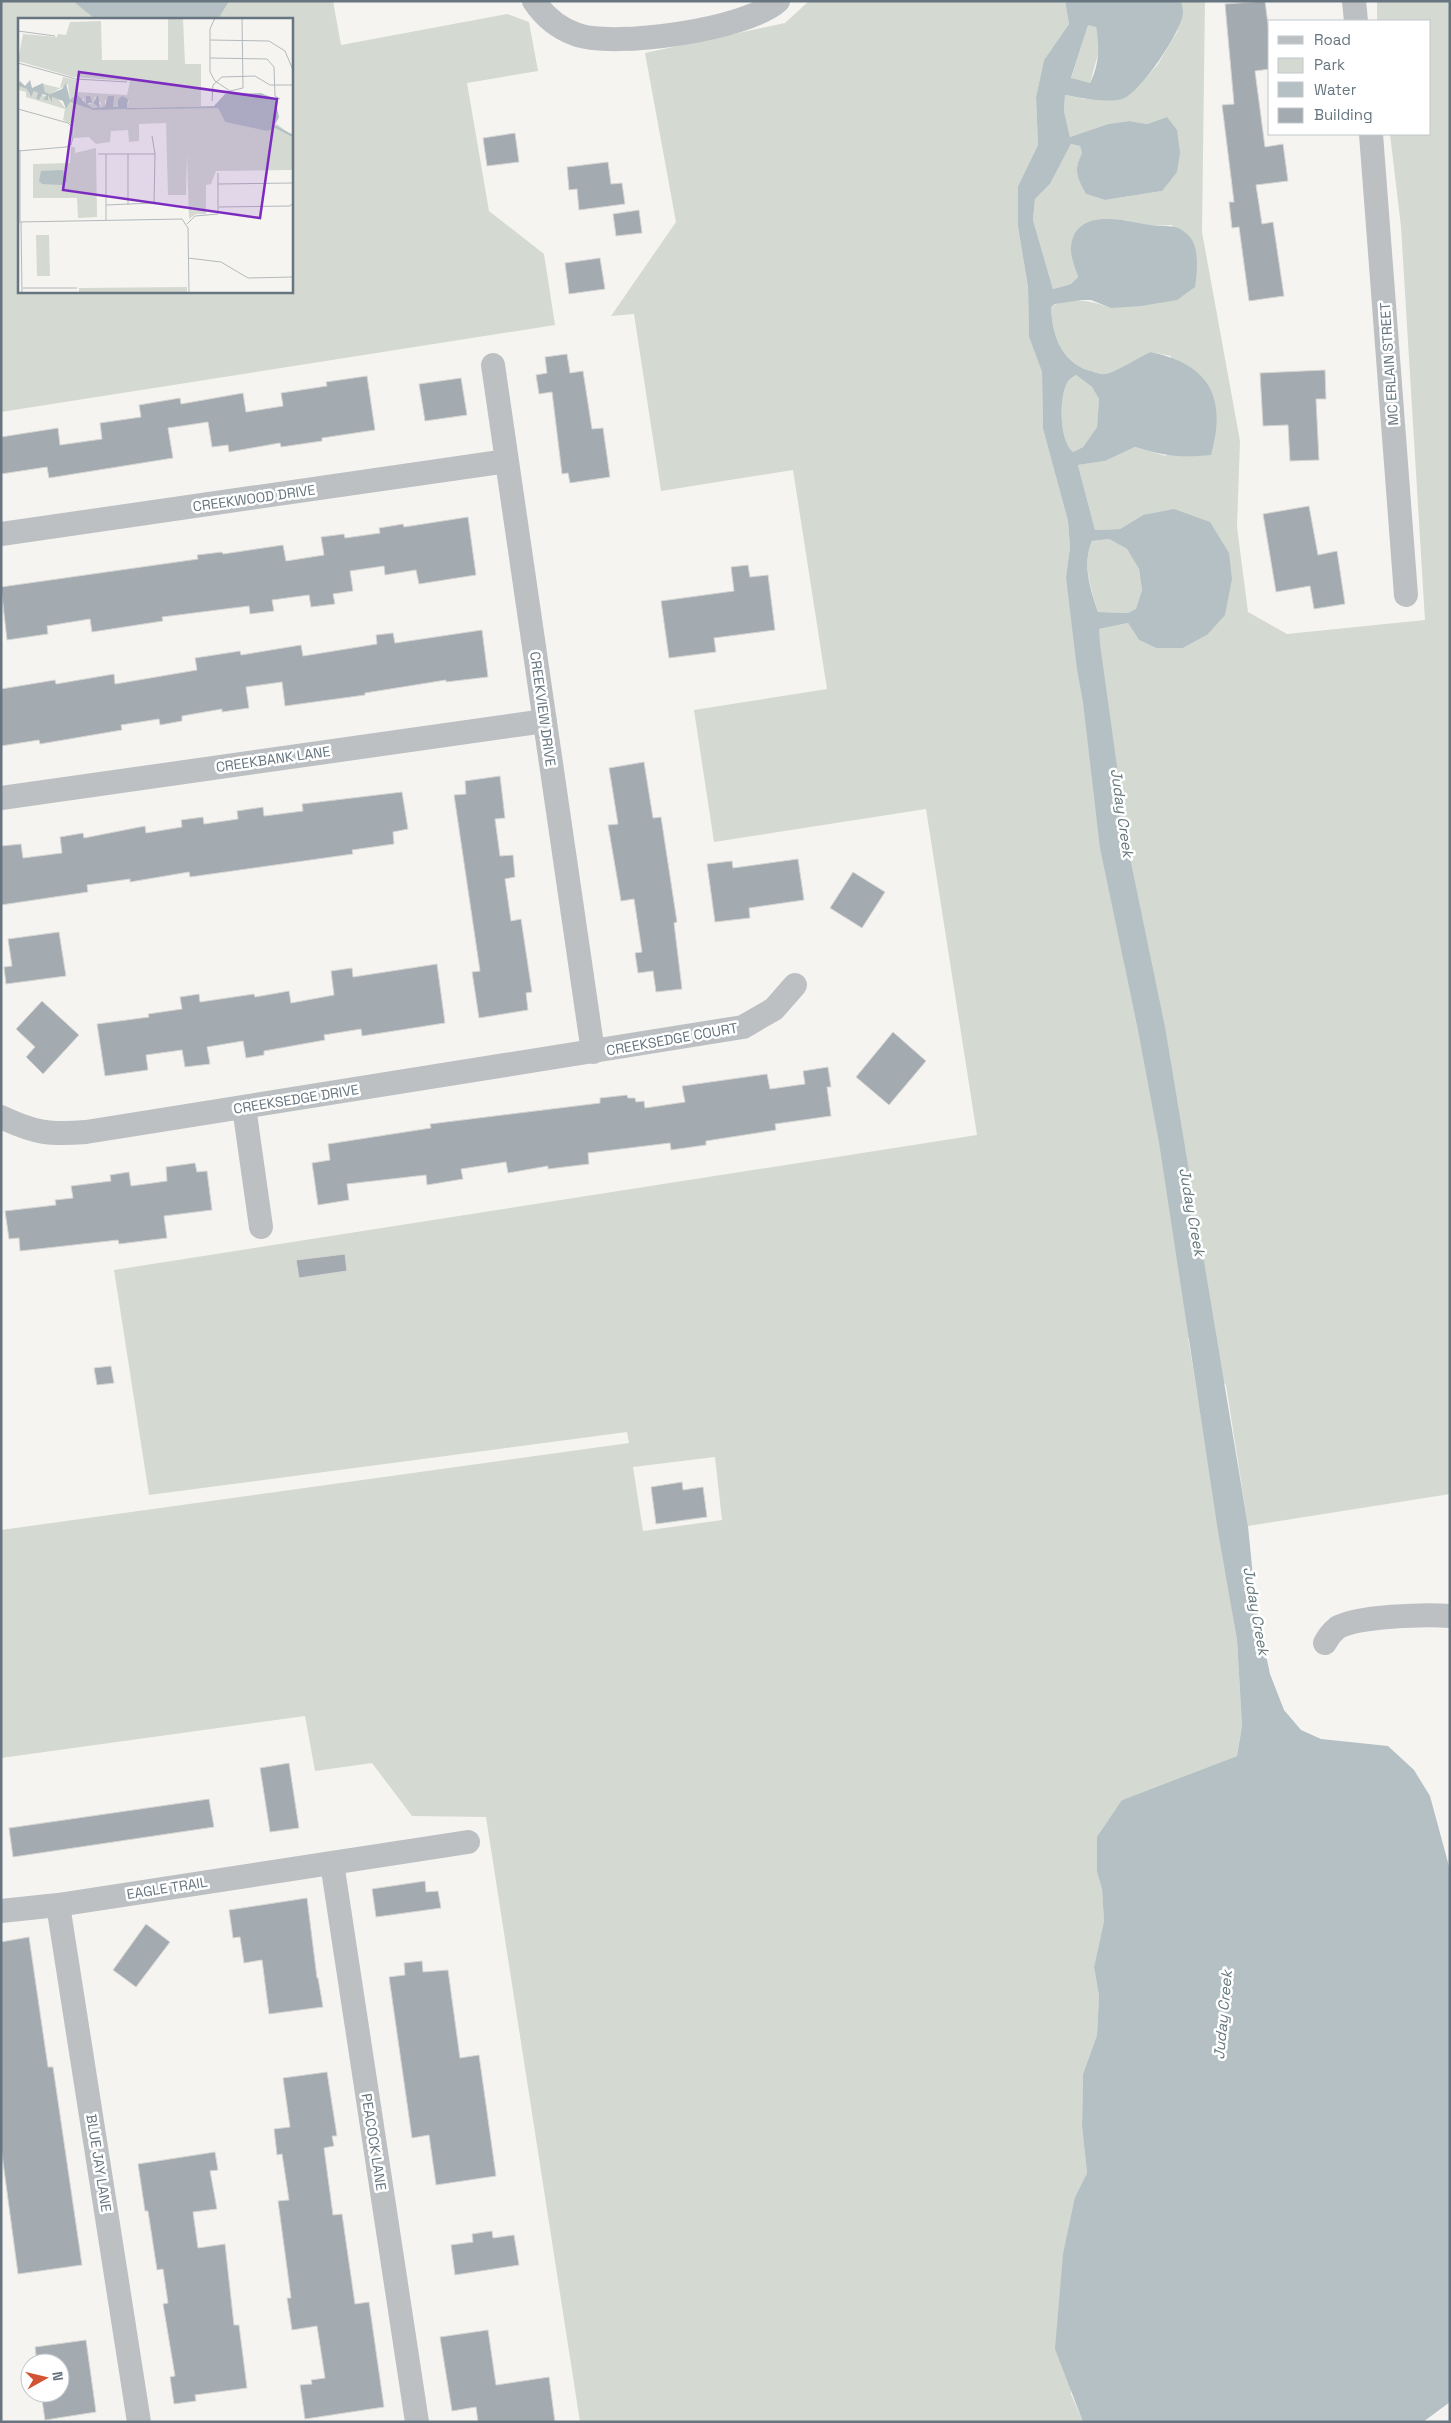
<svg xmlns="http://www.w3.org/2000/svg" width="1451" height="2423" viewBox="0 0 1451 2423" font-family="'Space Grotesk',sans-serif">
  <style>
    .green { fill: #d4d9d1; fill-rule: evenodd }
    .water { fill: #b5c0c4; fill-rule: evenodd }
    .building { fill: #a4abb0; stroke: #d6d6d4 }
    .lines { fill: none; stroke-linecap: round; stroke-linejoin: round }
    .minor { stroke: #bcc0c3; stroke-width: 24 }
    .labels { text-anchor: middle; stroke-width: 5; stroke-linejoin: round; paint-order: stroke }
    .street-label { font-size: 14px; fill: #66757f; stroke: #fff }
    .water-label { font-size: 15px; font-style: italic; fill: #62767c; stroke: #fff }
    .inset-river { fill: none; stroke: #b5c0c4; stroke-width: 2.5 }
    .inset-road { fill: none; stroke: #b3b9bc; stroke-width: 1 }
    .view { fill: #7b2cbf; fill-opacity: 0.15; stroke: #7b2cbf; stroke-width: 2.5 }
    .inset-edge { fill: none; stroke: #66757f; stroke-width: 2.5 }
  </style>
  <rect width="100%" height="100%" fill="#f5f4f1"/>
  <path class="green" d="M 1,1 L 333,1 L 341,45 L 507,14 L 529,22 L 538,71 L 467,83 L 489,211 L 544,254 L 555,325 L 1,412 ZM 19,19 L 291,19 L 291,291 L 19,291 Z
    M 809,1 L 1065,1 L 1069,24 L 1044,60 L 1036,97 L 1038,145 L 1018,186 L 1018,227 L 1028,287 L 1029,337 L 1042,372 L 1043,429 L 1068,521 L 1070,547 L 1066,577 L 1099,629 L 1128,623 L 1139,640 L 1156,648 L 1183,648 L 1207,635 L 1143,515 L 1120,529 L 1095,530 L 1078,465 L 1105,461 L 1135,447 L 1166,456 L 1171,356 L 1151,352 C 1139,357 1117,372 1105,374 C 1100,375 1093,371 1087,370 C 1060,360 1052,333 1051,307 C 1068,295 1094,301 1111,308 L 1173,225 L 1153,226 L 1125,220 L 1071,248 L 1078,277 L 1071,284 L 1053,289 L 1033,220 L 1035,199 L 1050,184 L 1071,144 L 1080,146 L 1082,153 C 1073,170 1077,178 1086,194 L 1105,200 L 1162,191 L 1167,117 L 1147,124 L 1129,121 L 1108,124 L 1070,137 L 1064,111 L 1065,95 L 1084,99 L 1138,87 L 1158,64 L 1177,32 L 1183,13 L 1181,1 L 1205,1 L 1202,232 L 1240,441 L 1237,527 L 1248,612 L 1287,634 L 1425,620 L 1401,227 L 1390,134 L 1430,134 L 1430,21 L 1377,21 L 1377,1 L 1450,1 L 1450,1494 L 1248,1526 L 1226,1385 L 1188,1337 L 1237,1640 L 1242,1726 L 1237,1756 L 1122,1800 L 1097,1872 L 1102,1889 L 1104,1921 L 1094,1967 L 1099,1996 L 1097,2035 L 1083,2074 L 1082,2126 L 1087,2173 L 1075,2197 L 1071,2394 L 1083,2422 L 580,2422 L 486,1817 L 412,1816 L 372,1763 L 315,1771 L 305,1716 L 1,1758 L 1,1530 L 629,1443 L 627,1432 L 149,1495 L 114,1270 L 977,1135 L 926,809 L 714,842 L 694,710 L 827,689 L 793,470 L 661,491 L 634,314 L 611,316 L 676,222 L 645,53 L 785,23 ZM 715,1457 L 722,1520 L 643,1531 L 633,1467 Z
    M 1088,24 L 1096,27 L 1100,47 L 1090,83 L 1071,79 Z
    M 1076,375 L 1092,387 L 1099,399 L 1097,427 L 1083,447 L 1073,452 C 1059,440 1059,399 1067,383 C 1069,379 1073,377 1076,375 Z
    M 1109,539 L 1127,549 L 1139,569 L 1142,590 L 1136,610 L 1128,613 L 1098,612 C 1091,589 1082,565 1092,541 Z"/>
  <path class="water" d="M 73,1 L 229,1 L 218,19 L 95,19 Z
    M 1065,1 L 1181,1 C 1182,5 1183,9 1183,13 C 1182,31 1140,94 1122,99 C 1107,103 1080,98 1065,95 L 1064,111 L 1070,137 L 1108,124 L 1129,121 L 1147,124 L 1167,117 L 1177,130 L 1180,153 L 1177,172 L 1162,191 L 1105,200 L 1086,194 C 1077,178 1073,170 1082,153 L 1080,146 L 1071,144 L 1050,184 L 1035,199 L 1033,220 L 1053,289 L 1071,284 L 1078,277 C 1076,269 1070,256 1071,247 C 1075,207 1124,220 1150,225 C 1166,228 1176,222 1189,236 C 1200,247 1197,273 1195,287 L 1177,300 L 1141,306 L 1111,308 L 1091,300 L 1082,300 L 1055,304 L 1051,307 C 1052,333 1060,360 1087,370 C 1093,371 1100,375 1105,374 C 1117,372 1138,357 1151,352 C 1210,365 1227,397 1211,455 C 1179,458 1165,456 1135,447 L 1105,461 L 1078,465 L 1095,530 L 1120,529 L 1143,515 L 1174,509 L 1210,522 L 1229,553 L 1232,579 L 1225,615 L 1207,635 L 1183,648 L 1156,648 L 1139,640 L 1128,623 L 1099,629 L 1100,644 L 1129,853 L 1165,1027 L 1248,1526 L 1256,1607 L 1270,1674 L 1284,1710 L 1301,1730 L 1321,1739 L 1388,1746 L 1414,1770 L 1430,1796 L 1450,1870 L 1450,2402 L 1423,2422 L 1083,2422 L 1055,2349 L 1063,2254 L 1075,2197 L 1087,2173 L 1082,2126 L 1083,2074 L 1097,2035 L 1099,1996 L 1094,1967 L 1104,1921 L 1102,1889 L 1097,1872 L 1097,1837 L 1122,1800 L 1237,1756 L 1242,1726 L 1237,1640 L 1218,1531 L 1159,1142 L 1137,1025 L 1100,848 L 1083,702 L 1077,669 L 1066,577 L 1070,547 L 1068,521 L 1043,429 L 1042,372 L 1029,337 L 1028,287 L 1018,227 L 1018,186 L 1038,145 L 1036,97 L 1044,60 L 1069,24 ZM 1088,25 L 1096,27 C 1100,47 1099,65 1090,83 L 1071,78 ZM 1076,375 L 1092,387 L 1099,399 L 1097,427 L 1083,447 L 1073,452 C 1059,440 1059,399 1067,383 C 1069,379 1073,377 1076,375 ZM 1109,539 L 1127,549 L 1139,569 L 1142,590 L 1136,609 L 1128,613 L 1098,612 C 1090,589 1082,564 1092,541 Z"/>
  <path class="building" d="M 1265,1 L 1270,40 L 1270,69 L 1255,71 L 1265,147 L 1283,144 L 1288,181 L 1256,185 L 1262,224 L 1273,222 L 1284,296 L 1249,301 L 1239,227 L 1232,228 L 1229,202 L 1234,202 L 1222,105 L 1234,104 L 1225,4 Z
    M 515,133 L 519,162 L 487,166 L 483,138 Z
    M 608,162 L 611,184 L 622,183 L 625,204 L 579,210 L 577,189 L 569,190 L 567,167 Z
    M 639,210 L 642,233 L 616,236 L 613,214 Z
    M 600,258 L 605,289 L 569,294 L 565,263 Z
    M 567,354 L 570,373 L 583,371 L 592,429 L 603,428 L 610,477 L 570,483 L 568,473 L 562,474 L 552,392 L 539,394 L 536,375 L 547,373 L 545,357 Z
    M 1325,370 L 1326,399 L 1316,399 L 1319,460 L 1290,461 L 1288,425 L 1263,426 L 1260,373 Z
    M 367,376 L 375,430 L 322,438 L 322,441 L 281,447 L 280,443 L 229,452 L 228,445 L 212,447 L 208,422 L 168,428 L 173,458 L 49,478 L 47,467 L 1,474 L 1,437 L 58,428 L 60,445 L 102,439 L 100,423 L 141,417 L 139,405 L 180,398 L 181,404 L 243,393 L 246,412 L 283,406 L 281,393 L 327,386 L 326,382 Z
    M 461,378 L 467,415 L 425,421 L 419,384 Z
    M 1309,506 L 1318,555 L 1337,551 L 1345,604 L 1314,609 L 1310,586 L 1276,592 L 1263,514 Z
    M 468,517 L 476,575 L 419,584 L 416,570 L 385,575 L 384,566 L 350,571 L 353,591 L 333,594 L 335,604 L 311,607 L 309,595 L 272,600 L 274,611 L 250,614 L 249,606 L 162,617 L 163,621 L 92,632 L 90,619 L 47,626 L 48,634 L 7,640 L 1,587 L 198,559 L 197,555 L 222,552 L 223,554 L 283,545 L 286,561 L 324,555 L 321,537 L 344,534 L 345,538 L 380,533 L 379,528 L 403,524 L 404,527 Z
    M 748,565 L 750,577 L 768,575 L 775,630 L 714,638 L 716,652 L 669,658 L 661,601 L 734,591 L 731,567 Z
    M 482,630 L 488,677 L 446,682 L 446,680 L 365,693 L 365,695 L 285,706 L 282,682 L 246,687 L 249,708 L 222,712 L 222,709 L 182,716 L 182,721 L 160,725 L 159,719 L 121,725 L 122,730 L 40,744 L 39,740 L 1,746 L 1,689 L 55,680 L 56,684 L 114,674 L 115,684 L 197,670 L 195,658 L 240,651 L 241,655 L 301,645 L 303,656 L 377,644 L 376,635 L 393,633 L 395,643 Z
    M 644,762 L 653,818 L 661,817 L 677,922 L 674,923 L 682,989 L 656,992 L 653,971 L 638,973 L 635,953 L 642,952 L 634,899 L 621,901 L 608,825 L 618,824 L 609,768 Z
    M 500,776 L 505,818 L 495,819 L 500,856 L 513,855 L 515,877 L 505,879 L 511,921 L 521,919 L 532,992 L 526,993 L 528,1010 L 479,1018 L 472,972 L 480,971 L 454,795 L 466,794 L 465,781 Z
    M 402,792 L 408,829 L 393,832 L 394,844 L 352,850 L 353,854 L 190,877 L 189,872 L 130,882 L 130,879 L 87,885 L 88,892 L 1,905 L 1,846 L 21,844 L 23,858 L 62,853 L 60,837 L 83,833 L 84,838 L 145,826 L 146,833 L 182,827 L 181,820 L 203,817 L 204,824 L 238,819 L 237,811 L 263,807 L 264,816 L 303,811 L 302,804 Z
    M 798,859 L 804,900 L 749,908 L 750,918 L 715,922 L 707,864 L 732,861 L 733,868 Z
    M 853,872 L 885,892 L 862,928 L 830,908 Z
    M 59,932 L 66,976 L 6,984 L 4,967 L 12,966 L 8,939 Z
    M 437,964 L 445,1023 L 362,1036 L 361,1029 L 324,1035 L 325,1040 L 264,1051 L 264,1055 L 246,1058 L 243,1041 L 207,1047 L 210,1064 L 185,1067 L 182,1050 L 146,1055 L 148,1070 L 105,1076 L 97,1024 L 149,1017 L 148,1014 L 182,1009 L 180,997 L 199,994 L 200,1002 L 254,994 L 255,997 L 289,991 L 291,1003 L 334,995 L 331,971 L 352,968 L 353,977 Z
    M 42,1001 L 79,1035 L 43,1074 L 26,1057 L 35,1047 L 16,1029 Z
    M 893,1032 L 926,1061 L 889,1105 L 856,1077 Z
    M 828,1067 L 831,1087 L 827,1087 L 831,1116 L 775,1124 L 776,1130 L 706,1141 L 706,1145 L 671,1150 L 670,1143 L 588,1153 L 589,1164 L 548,1169 L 548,1166 L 508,1173 L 506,1162 L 461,1169 L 463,1179 L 427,1185 L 426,1175 L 347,1184 L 349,1200 L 318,1205 L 312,1163 L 330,1160 L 328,1144 L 431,1128 L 430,1124 L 600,1103 L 600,1098 L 627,1095 L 628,1098 L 635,1098 L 636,1102 L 644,1101 L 645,1108 L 685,1102 L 682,1086 L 767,1074 L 770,1089 L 805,1084 L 803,1071 Z
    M 195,1163 L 197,1172 L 207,1171 L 212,1210 L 164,1216 L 167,1238 L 119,1244 L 118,1240 L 20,1251 L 19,1238 L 9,1239 L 5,1211 L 56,1205 L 55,1200 L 73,1198 L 71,1186 L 111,1181 L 110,1175 L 129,1172 L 131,1186 L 167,1181 L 166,1167 Z
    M 345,1254 L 347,1271 L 299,1278 L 296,1260 Z
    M 111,1366 L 114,1383 L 97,1385 L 94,1368 Z
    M 682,1482 L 683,1490 L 703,1487 L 707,1517 L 656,1524 L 651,1487 Z
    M 289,1763 L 299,1828 L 270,1832 L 260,1768 Z
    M 209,1799 L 214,1827 L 13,1857 L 9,1828 Z
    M 425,1881 L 426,1892 L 438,1891 L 441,1908 L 376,1917 L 372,1889 Z
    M 307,1898 L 317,1978 L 318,1978 L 323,2007 L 269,2014 L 262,1960 L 244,1963 L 240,1937 L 233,1938 L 229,1910 Z
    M 146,1924 L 170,1942 L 136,1987 L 113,1970 Z
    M 29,1937 L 48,2067 L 53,2067 L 82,2265 L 18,2274 L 1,2147 L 1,1942 Z
    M 422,1961 L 423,1972 L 448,1970 L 460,2058 L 479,2055 L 496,2176 L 436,2185 L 429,2135 L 412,2138 L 389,1977 L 405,1975 L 404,1963 Z
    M 327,2072 L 337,2136 L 332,2136 L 334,2146 L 324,2148 L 333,2215 L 342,2214 L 355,2304 L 369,2302 L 384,2407 L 305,2419 L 300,2385 L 312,2384 L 311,2380 L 325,2378 L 317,2326 L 292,2330 L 287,2298 L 291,2298 L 278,2201 L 289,2200 L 282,2154 L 277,2155 L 274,2129 L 290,2127 L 283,2078 Z
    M 215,2152 L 218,2170 L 210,2171 L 217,2209 L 193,2212 L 198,2248 L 225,2244 L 234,2325 L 239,2325 L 247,2388 L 195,2395 L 196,2401 L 174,2404 L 170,2377 L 175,2376 L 163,2304 L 168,2303 L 163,2269 L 157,2270 L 148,2211 L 145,2211 L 138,2164 Z
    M 492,2231 L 493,2238 L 514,2235 L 519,2265 L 455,2275 L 451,2245 L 473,2242 L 472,2234 Z
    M 488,2330 L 496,2385 L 549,2377 L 555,2422 L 478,2422 L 476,2407 L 452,2411 L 440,2337 Z
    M 86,2340 L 96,2412 L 45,2420 L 41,2393 L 60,2393 L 60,2363 L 37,2363 L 35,2347 Z"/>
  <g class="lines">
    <path class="minor" d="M 534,1 C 544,16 559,28 575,34 C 613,49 748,29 778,1
      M 1354,1 L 1356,21
      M 1371,134 L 1406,595
      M 493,365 L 593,1052
      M 1,534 L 507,461
      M 1,798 L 545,721
      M 244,1107 L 261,1227
      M 1,1117 C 35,1133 49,1135 86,1132 L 743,1027 L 774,1009 L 795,985
      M 1325,1643 C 1328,1637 1332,1632 1337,1628 C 1356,1616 1426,1614 1450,1616
      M 332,1863 L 417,2422
      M 58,1905 L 139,2422
      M 1,1911 L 58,1905 L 468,1842"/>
  </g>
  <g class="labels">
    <g class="street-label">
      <text transform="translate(1389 364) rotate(-94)" y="5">MC ERLAIN STREET</text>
      <text transform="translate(254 498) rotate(-8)" y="5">CREEKWOOD DRIVE</text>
      <text transform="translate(543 709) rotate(82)" y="5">CREEKVIEW DRIVE</text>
      <text transform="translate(273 759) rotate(-8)" y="5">CREEKBANK LANE</text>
      <text transform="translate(672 1039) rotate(-10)" y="5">CREEKSEDGE COURT</text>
      <text transform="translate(296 1099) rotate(-9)" y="5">CREEKSEDGE DRIVE</text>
      <text transform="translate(167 1888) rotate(-9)" y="5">EAGLE TRAIL</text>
      <text transform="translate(374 2142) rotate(81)" y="5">PEACOCK LANE</text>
      <text transform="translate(99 2163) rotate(81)" y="5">BLUE JAY LANE</text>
    </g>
    <g class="water-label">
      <text transform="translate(1122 813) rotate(82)" y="5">Juday Creek</text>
      <text transform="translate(1192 1212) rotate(80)" y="5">Juday Creek</text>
      <text transform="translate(1256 1611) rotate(80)" y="5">Juday Creek</text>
      <text transform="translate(1223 2015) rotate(-85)" y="5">Juday Creek</text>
    </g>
  </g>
  <g transform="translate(18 18)">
    <rect width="275" height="275" fill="#f5f4f1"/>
    <path d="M 150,0 L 165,0 L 167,46 L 183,46 L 183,88 L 167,88 L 200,90 L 207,104 L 248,113 L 259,106 L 275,119 L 275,152 L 198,153 L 193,166 L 188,167 L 188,196 L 178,196 L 171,201 L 169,137 L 168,177 L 150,177 L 148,105 L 121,106 L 121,123 L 111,124 L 110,112 L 93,113 L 92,124 L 78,126 L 71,119 L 56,120 L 55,107 L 45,102 L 47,91 L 8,79 L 8,74 L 0,72 L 0,68 L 10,71 L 12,79 L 16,73 L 20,75 L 18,79 L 23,76 L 30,80 L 29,77 L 33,78 L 32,83 L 34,79 L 40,81 L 48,91 L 52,84 L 72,91 L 108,92 L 111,83 L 100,85 L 100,89 L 95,89 L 94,85 L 87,82 L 87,88 L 82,90 L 83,85 L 77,79 L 75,85 L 80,89 L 75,90 L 69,86 L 73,86 L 68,80 L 68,86 L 65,86 L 66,81 L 52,82 L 50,66 L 32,76 L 27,74 L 25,66 L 42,70 L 45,59 L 58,62 L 58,74 L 109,77 L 112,63 L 55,59 L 0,43 L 5,16 L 39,19 L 40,16 L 48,17 L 52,4 L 83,3 L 84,42 L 150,42 ZM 53,129 L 57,129 L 57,135 L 78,130 L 79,199 L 60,200 L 59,180 L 15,180 L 15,146 L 52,145 ZM 18,217 L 31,217 L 32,258 L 19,258 ZM 169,269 L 169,275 L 61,275 L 61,270 Z" fill="#d4d9d1"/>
    <path d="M 12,62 L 14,70 L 25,65 L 27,74 L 32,76 L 44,71 L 48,65 L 52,82 L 59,76 L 68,86 L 68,78 L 72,78 L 74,84 L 69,86 L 75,90 L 80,89 L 75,85 L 80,77 L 82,90 L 87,88 L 90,78 L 96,78 L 95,89 L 100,89 L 100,82 L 104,78 L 110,81 L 109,90 L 127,90 L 196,88 L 207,76 L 243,75 L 257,81 L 261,99 L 255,111 L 248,113 L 207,104 L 200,90 L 75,92 L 52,84 L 48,91 L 45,83 L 34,79 L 34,84 L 30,77 L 30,82 L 26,82 L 28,77 L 24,76 L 21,82 L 18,80 L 20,75 L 16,73 L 13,79 L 9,71 L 0,68 L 2,63 L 7,68 ZM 45,152 L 49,162 L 45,167 L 24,166 L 21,163 L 23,153 Z" fill="#b5c0c4"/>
    <path class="inset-river" d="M 256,108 L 275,118"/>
    <path class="inset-road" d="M 197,0 L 192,11 L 192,54 L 197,63 L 212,73 L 225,70 L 224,0M 0,13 L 37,18M 192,22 L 251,23 L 267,33 L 275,52M 192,40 L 249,41 L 256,49 L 257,78 L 262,81M 0,45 L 58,61 L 109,64M 194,83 L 195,67 L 204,59 L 237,58 L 252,67 L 275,67M 0,91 L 50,105 L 54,109 L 55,119 L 53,127 L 48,129 L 0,133M 134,118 L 137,136 L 136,185M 2,132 L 2,203M 80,136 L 137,136M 88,136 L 88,202M 110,136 L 110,187M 275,154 L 275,178M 200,166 L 275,165M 88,187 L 136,185M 201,189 L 272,188 L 275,185M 0,204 L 164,201 L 170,210 L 171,275M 3,204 L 4,275M 169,206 L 177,198 L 200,196 L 200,155M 170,240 L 203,244 L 230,260 L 275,259M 5,270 L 59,270"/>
    <path class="view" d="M 61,54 L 259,81 L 242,200 L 45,172 Z"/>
    <rect width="275" height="275" class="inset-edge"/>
  </g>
  <rect width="1451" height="2423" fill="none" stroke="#66757f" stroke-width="5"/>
  <rect x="1268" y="20" width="162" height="115" fill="#ffffff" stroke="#c2c8cc"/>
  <rect x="1278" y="36" width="25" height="8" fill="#bcc0c3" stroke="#c2c8cc"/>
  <text x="1314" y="45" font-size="15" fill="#66757f">Road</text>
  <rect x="1278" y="58" width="25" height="15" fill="#d4d9d1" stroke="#c2c8cc"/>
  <text x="1314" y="70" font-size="15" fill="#66757f">Park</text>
  <rect x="1278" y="82" width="25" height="15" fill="#b5c0c4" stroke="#c2c8cc"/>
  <text x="1314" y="95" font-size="15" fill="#66757f">Water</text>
  <rect x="1278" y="108" width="25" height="15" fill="#a4abb0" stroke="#c2c8cc"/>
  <text x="1314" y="120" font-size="15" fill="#66757f">Building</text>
  <g transform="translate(45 2378) rotate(82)"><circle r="24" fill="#ffffff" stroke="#c2c8cc"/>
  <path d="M0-4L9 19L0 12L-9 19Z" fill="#d25434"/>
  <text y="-8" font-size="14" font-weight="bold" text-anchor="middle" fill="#66757f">N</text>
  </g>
</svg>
